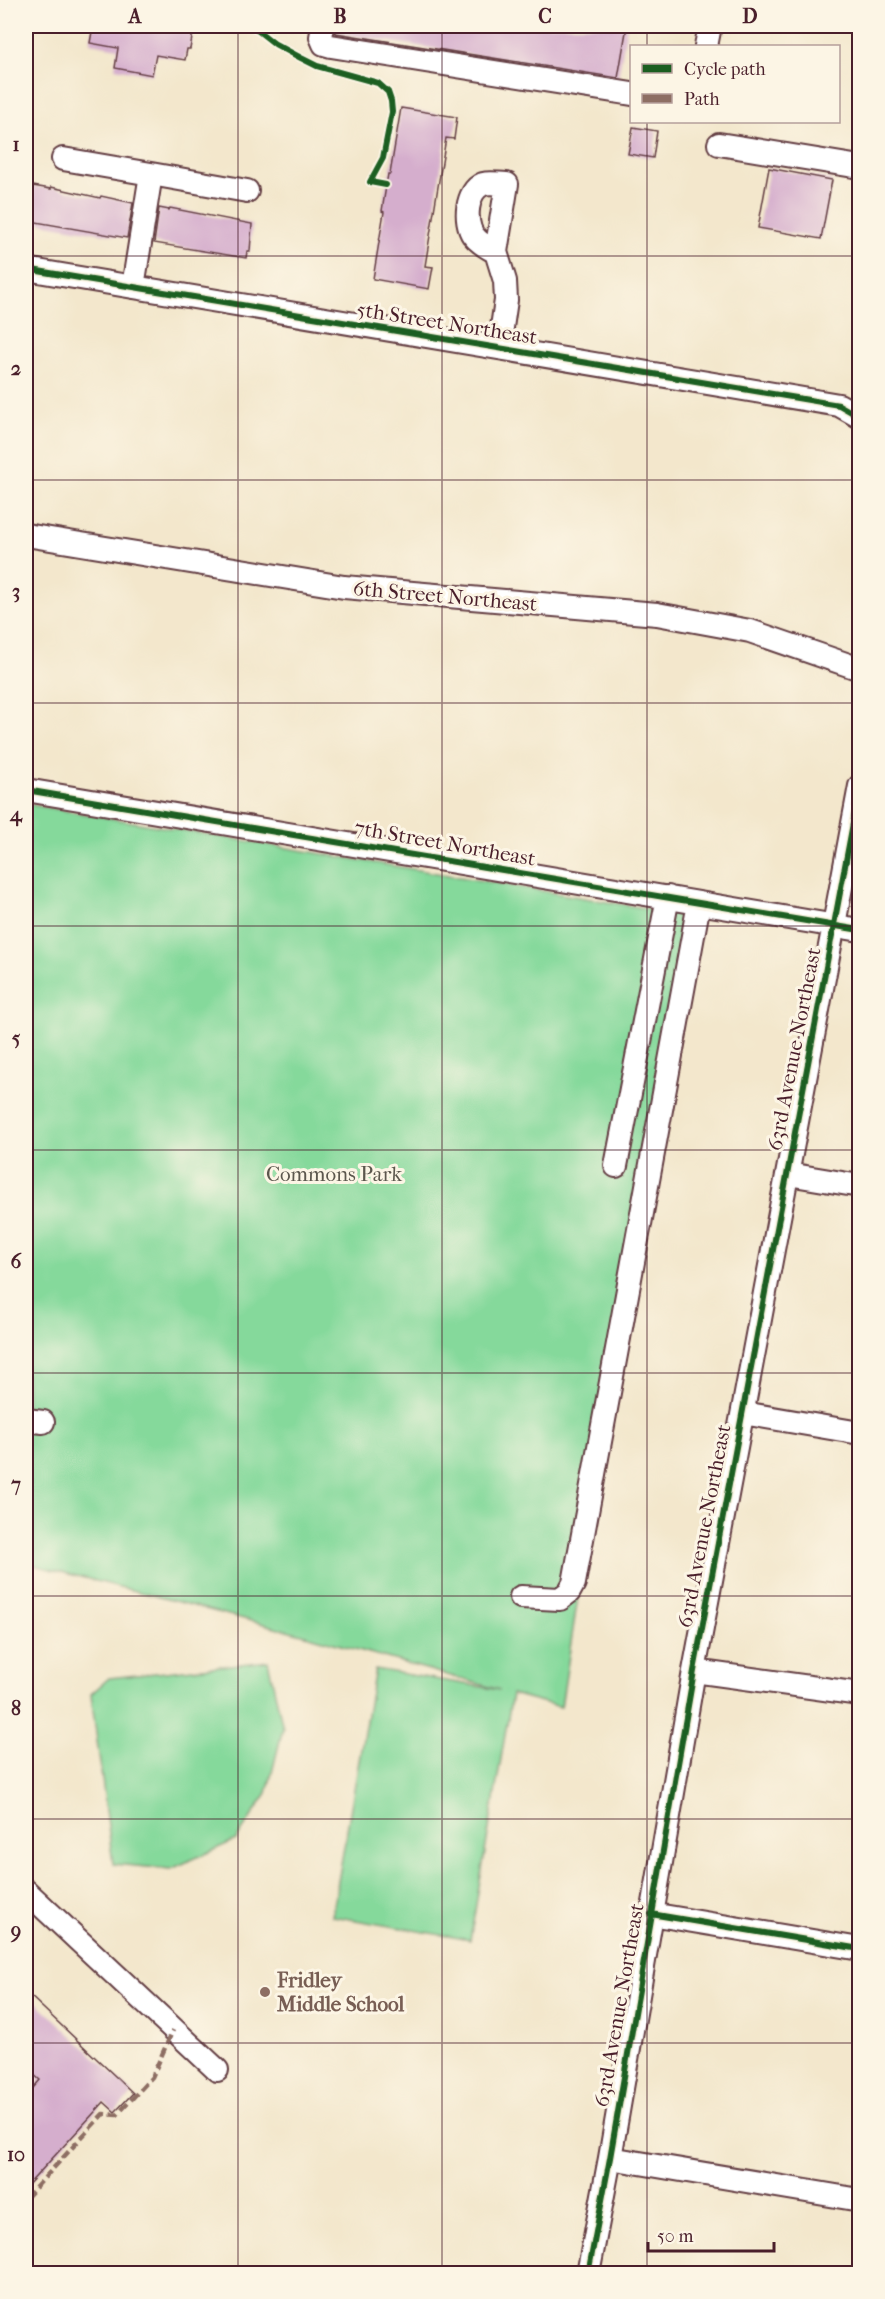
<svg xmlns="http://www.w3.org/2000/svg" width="885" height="2299" viewBox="0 0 885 2299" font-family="'IM FELL French Canon',serif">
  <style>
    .green { fill: #85d99b; stroke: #687c63; stroke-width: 1.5 }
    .building { fill: #d5aecd }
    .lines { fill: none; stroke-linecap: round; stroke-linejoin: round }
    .minor-casing { stroke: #633d43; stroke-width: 26 }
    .minor { stroke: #fff; stroke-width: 22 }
    .quiet { stroke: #8d6e63; stroke-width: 4.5; stroke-dasharray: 9 4.5; stroke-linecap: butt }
    .cycleway-casing { stroke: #fcf5e5; stroke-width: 10 }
    .cycleway { stroke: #1b5e20; stroke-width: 6 }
    .grid { fill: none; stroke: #4a1f2b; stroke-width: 1.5; stroke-opacity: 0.55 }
    .education-dot { fill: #8d6e63; stroke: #fcf5e5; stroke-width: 2 }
    .labels { text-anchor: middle; stroke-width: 6; stroke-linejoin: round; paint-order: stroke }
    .street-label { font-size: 21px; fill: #4a1f2b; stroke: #fcf5e5 }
    .park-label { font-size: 21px; fill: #5c574d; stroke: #fcf5e5 }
    .education-label { font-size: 21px; font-weight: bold; fill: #785e54; stroke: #fcf5e5; text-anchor: start }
    .neatline { fill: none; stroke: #4a1f2b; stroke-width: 2 }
    .grid-label { font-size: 20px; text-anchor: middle; font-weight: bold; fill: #4a1f2b }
  </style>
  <rect width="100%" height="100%" fill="#fcf5e5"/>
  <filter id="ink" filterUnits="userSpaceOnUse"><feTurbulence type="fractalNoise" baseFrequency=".0167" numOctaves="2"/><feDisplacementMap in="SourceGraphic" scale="12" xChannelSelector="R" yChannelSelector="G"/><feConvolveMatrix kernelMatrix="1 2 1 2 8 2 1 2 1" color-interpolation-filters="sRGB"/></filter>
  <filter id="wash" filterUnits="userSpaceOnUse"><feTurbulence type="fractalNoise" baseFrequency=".008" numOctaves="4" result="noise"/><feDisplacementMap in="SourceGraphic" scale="24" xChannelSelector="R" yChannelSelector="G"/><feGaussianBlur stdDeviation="1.35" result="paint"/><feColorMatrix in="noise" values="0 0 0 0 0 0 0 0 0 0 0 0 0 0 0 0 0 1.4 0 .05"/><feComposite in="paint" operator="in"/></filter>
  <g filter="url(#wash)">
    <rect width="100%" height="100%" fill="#f3e7cc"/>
    <path class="green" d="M 26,804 L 692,916 L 608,1403 L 561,1707 L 512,1694 L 470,1940 L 332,1916 L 375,1669 L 500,1690 L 302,1634 L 26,1563 Z
      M 268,1661 L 283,1728 L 267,1793 L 236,1840 L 171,1869 L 113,1864 L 91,1694 L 109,1678 Z"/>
    <g id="blocks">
      <path class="building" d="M 93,26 L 194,26 L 190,49 L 187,49 L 185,60 L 156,55 L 152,75 L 115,68 L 118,48 L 90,43 Z
        M 336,26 L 627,26 L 618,78 L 336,33 Z
        M 401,108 L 457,117 L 454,139 L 446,138 L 425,266 L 433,267 L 429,289 L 373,279 L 384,212 L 382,211 L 388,174 L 390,174 Z
        M 633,127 L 657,131 L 653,158 L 628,154 Z
        M 769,168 L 832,180 L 821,239 L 758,228 Z
        M 33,186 L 51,189 L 51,187 L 100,198 L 101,196 L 133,203 L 127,238 L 30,221 L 31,214 L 28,214 Z
        M 159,208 L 169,210 L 170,208 L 252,224 L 250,251 L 247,251 L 246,258 L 154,243 Z
        M 26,1992 L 133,2093 L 115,2112 L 104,2102 L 26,2187 L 26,2096 L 40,2080 L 26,2068 Z"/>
    </g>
  </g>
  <g filter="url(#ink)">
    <use href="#blocks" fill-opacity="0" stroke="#633d43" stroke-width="1.5"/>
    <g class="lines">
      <g class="minor-casing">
        <path id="minor" d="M 323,26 L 321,37 L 324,44 L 331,46 L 632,94
          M 706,46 L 710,26
          M 719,144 L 860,167
          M 63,159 L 151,174
          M 496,252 L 507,184 C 499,184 490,182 483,184 C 466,191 464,222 473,235 C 479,243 488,248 496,252 L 505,281 L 506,300 L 499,348
          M 26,269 L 839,405 L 860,417
          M 133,287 L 151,174 L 247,191
          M 26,535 L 344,587 L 657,614 L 750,631 L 860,669
          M 26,790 L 860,930
          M 616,1166 L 668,897
          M 788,1174 L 860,1186
          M 743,1413 L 860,1433
          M 26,1420 L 43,1422
          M 521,1597 L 560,1599 L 569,1592 L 574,1583 L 699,903
          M 694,1671 L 860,1694
          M 26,1891 L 217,2070
          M 651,1914 L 860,1949
          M 610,2158 L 860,2200
          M 588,2274 L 610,2158 L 694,1671 L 860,786"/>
      </g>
      <use href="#minor" class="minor"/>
      <path class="quiet" d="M 26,2198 L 103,2114 L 117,2115 L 152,2077 L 173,2030"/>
      <g class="cycleway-casing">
        <path id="cycleway" d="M 252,26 L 275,44 L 301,58 L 317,66 L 378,83 L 388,92 L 391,101 L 392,112 L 383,158 L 370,182 L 386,185
          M 26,269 L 839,405 L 860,417
          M 26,790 L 860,930
          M 651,1914 L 860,1949
          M 588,2274 L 610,2158 L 694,1671 L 860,786"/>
      </g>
      <use href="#cycleway" class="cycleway"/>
    </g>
  </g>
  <path class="grid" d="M 238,26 L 238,2274M 442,26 L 442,2274M 647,26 L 647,46M 647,122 L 647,2274M 26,256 L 860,256M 26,480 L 860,480M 26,703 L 860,703M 26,926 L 860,926M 26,1150 L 860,1150M 26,1373 L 860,1373M 26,1596 L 860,1596M 26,1819 L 860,1819M 26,2043 L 860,2043"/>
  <circle class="education-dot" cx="265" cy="1992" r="6"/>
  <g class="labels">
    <g class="street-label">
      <text transform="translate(447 323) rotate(9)" y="7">5th Street Northeast</text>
      <text transform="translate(445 596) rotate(5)" y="7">6th Street Northeast</text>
      <text transform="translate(445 843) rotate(10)" y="7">7th Street Northeast</text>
      <text transform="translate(794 1049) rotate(-79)" y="7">63rd Avenue Northeast</text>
      <text transform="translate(704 1526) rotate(-79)" y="7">63rd Avenue Northeast</text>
      <text transform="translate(619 2005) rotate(-80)" y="7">63rd Avenue Northeast</text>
    </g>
    <g class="park-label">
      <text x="334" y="1181">Commons Park</text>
    </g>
    <g class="education-label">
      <text x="277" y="1987">Fridley<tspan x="277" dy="24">Middle School</tspan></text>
    </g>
  </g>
  <rect width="885" height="2299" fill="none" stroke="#fcf5e5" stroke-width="66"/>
  <rect x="630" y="45" width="210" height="78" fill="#fcf5e5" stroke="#b59f9b" stroke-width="1.5"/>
  <rect x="642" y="64" width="30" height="9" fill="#1b5e20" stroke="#b59f9b" stroke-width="1.5"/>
  <text x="684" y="75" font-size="18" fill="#4a1f2b">Cycle path</text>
  <rect x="642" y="94" width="30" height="9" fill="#8d6e63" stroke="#b59f9b" stroke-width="1.5"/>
  <text x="684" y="105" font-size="18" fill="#4a1f2b">Path</text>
  <path d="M648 2242v9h126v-9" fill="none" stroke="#4a1f2b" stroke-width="3"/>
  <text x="657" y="2242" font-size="18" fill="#4a1f2b" stroke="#fcf5e5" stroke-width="4.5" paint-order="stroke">50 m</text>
  <rect x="33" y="33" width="819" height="2233" class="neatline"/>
  <g class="grid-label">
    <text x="135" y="23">A</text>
    <text x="340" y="23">B</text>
    <text x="545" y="23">C</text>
    <text x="750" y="23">D</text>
    <text x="16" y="151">1</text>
    <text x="16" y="375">2</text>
    <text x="16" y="598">3</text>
    <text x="16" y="821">4</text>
    <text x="16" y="1045">5</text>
    <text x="16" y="1268">6</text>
    <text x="16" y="1491">7</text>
    <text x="16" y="1715">8</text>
    <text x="16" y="1938">9</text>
    <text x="16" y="2161">10</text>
  </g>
</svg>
